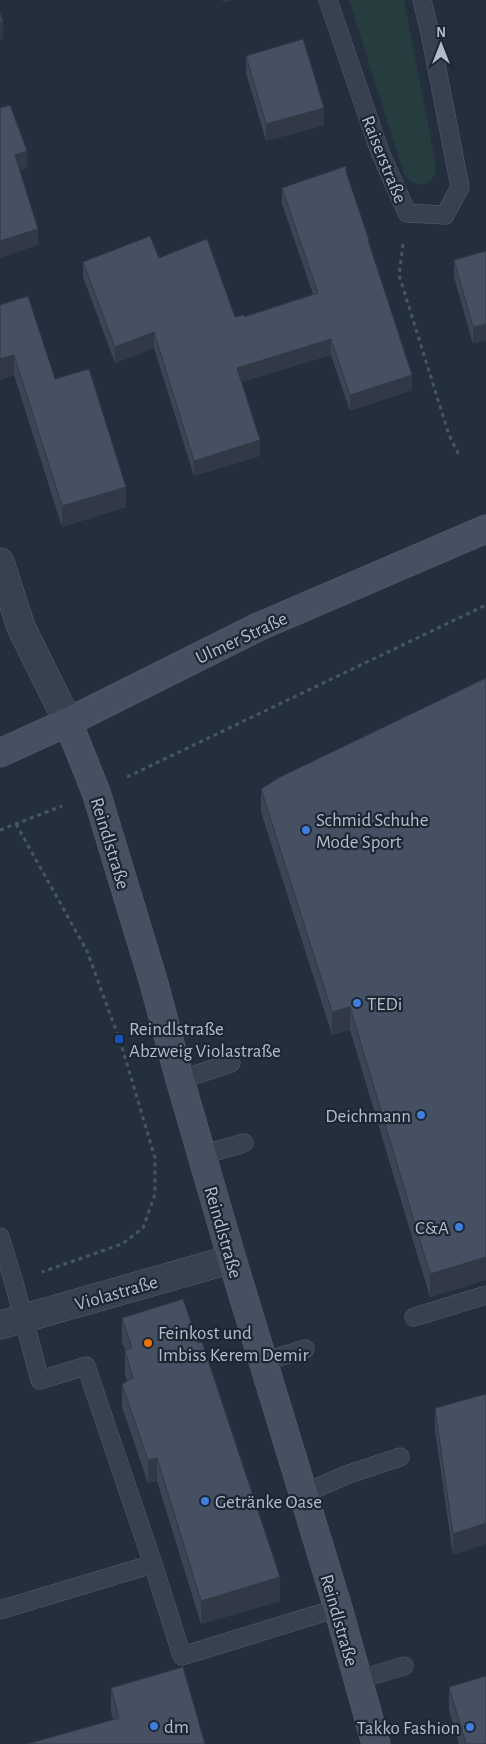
<svg xmlns="http://www.w3.org/2000/svg" width="486" height="1744" viewBox="0 0 486 1744" font-family="'Alegreya Sans',sans-serif">
  <style>
    .green { fill: #263c3f }
    .lines { fill: none; stroke-linecap: round; stroke-linejoin: round }
    .lane-casing { stroke: #565f6c; stroke-width: 19 }
    .street-casing { stroke: #565f6c; stroke-width: 29 }
    .secondary-casing { stroke: #565f6c; stroke-width: 29 }
    .path { stroke: #44595c; stroke-width: 3; stroke-dasharray: 4 4; stroke-linecap: butt }
    .lane { stroke: #38414e; stroke-width: 18 }
    .street { stroke: #38414e; stroke-width: 28 }
    .secondary { stroke: #465061; stroke-width: 28 }
    .wall { fill: #3b4654 }
    .shaded-wall { fill: #303945 }
    .building { fill: #455162; stroke: #303945 }
    .shop-dot { fill: #3f7fe0; stroke: #1d2633; stroke-width: 2 }
    .transit-dot { fill: #1a4fb4; stroke: #1d2633; stroke-width: 2 }
    .food-dot { fill: #e8710a; stroke: #1d2633; stroke-width: 2 }
    .labels { text-anchor: middle; stroke-width: 4.5; stroke-linejoin: round; paint-order: stroke }
    .street-label { font-size: 19px; fill: #b4bcc9; stroke: #1d2633 }
    .poi-label { font-size: 19px; fill: #b4bcc9; stroke: #1d2633; text-anchor: start }
  </style>
  <rect width="100%" height="100%" fill="#242f3e"/>
  <path class="green" d="M 349,0 L 404,0 L 436,166 L 435,175 C 425,188 414,187 404,174 Z"/>
  <g class="lines">
    <g class="lane-casing">
      <path id="lane" d="M 328,0 L 380,152 L 407,213 L 445,215 L 460,187 L 430,33 L 422,0
        M 180,1080 L 231,1063
        M 202,1155 L 244,1143
        M 0,1237 L 14,1283 L 40,1380 L 86,1366 L 153,1564 L 0,1610
        M 414,1317 L 486,1295
        M 263,1362 L 305,1349
        M 303,1494 L 346,1475 L 400,1457
        M 153,1564 L 182,1656 L 338,1608
        M 357,1680 L 404,1666"/>
    </g>
    <g class="street-casing">
      <path id="street" d="M 0,562 L 21,627 L 68,722
        M 0,1325 L 232,1259"/>
    </g>
    <g class="secondary-casing">
      <path id="secondary" d="M 68,722 L 96,792 L 153,980 L 180,1080 L 232,1259 L 338,1608 L 376,1744
        M 0,753 L 68,722 L 258,627 L 486,529"/>
    </g>
    <path class="path" d="M 403,244 L 399,275 L 449,435 L 459,455
      M 127,777 L 486,605
      M 16,824 L 87,951 L 121,1044 L 155,1158 L 155,1194 L 143,1228 L 122,1244 L 42,1272
      M 0,830 L 62,806"/>
    <use href="#lane" class="lane"/>
    <use href="#street" class="street"/>
    <use href="#secondary" class="secondary"/>
  </g>
  <path class="wall" d="M 246,56 L 324,125 L 266,141 L 246,73 Z
    M 346,172 L 369,244 L 412,390 L 350,411 L 331,355 L 241,382 L 260,456 L 194,476 L 154,348 L 115,363 L 83,277 L 83,262 L 159,258 L 235,317 L 244,317 L 313,294 L 282,204 L 282,188 Z
    M 486,251 L 473,344 L 454,277 L 454,260 Z
    M 0,305 L 55,379 L 126,507 L 62,527 L 14,375 L 0,380 Z
    M 486,678 L 486,1280 L 430,1297 L 350,1030 L 332,1035 L 261,812 L 261,789 Z
    M 122,1318 L 280,1601 L 201,1624 L 157,1481 L 148,1483 L 122,1407 L 122,1384 L 127,1381 L 125,1374 L 125,1350 L 122,1342 Z
    M 486,1394 L 453,1555 L 435,1430 L 435,1408 Z
    M 449,1687 L 486,1744 L 459,1744 L 449,1710 Z
    M 111,1688 L 205,1744 L 113,1719 L 111,1712 Z"/>
  <path class="shaded-wall" d="M 223,0 L 232,0 L 223,3 Z
    M 3,22 L 3,38 L 0,40 L 0,23 Z
    M 324,108 L 324,125 L 266,141 L 266,124 Z
    M 27,151 L 27,168 L 15,172 L 15,155 Z
    M 38,229 L 38,245 L 0,258 L 0,241 Z
    M 486,324 L 486,341 L 473,344 L 473,327 Z
    M 154,332 L 154,348 L 115,363 L 115,347 Z
    M 331,339 L 331,355 L 237,383 L 237,368 Z
    M 14,355 L 14,375 L 0,380 L 0,359 Z
    M 412,375 L 412,390 L 350,411 L 350,395 Z
    M 260,440 L 260,456 L 194,476 L 194,461 Z
    M 126,487 L 126,507 L 62,527 L 62,506 Z
    M 350,1007 L 350,1030 L 332,1035 L 332,1012 Z
    M 486,1257 L 486,1280 L 430,1297 L 430,1274 Z
    M 157,1458 L 157,1481 L 148,1483 L 148,1460 Z
    M 486,1523 L 486,1544 L 453,1555 L 453,1534 Z
    M 280,1577 L 280,1601 L 201,1624 L 201,1601 Z"/>
  <path class="building" d="M 0,12 L 3,22 L 0,23 Z
    M 303,39 L 324,108 L 266,124 L 246,56 Z
    M 10,105 L 27,151 L 15,155 L 38,229 L 0,241 L 0,108 Z
    M 346,166 L 346,172 L 369,240 L 368,240 L 412,375 L 350,395 L 331,339 L 237,368 L 260,440 L 194,461 L 154,332 L 115,347 L 83,262 L 150,236 L 159,258 L 207,239 L 235,317 L 244,315 L 244,317 L 318,293 L 282,188 Z
    M 486,251 L 486,324 L 473,327 L 454,260 Z
    M 28,296 L 55,379 L 89,369 L 126,487 L 62,506 L 14,355 L 0,359 L 0,305 Z
    M 486,678 L 486,1257 L 430,1274 L 350,1007 L 332,1012 L 261,789 L 280,777 Z
    M 183,1299 L 198,1343 L 202,1342 L 280,1577 L 201,1601 L 157,1458 L 148,1460 L 122,1384 L 133,1378 L 125,1350 L 132,1348 L 122,1318 Z
    M 486,1394 L 486,1523 L 453,1534 L 435,1408 Z
    M 183,1667 L 205,1744 L 27,1744 L 119,1718 L 111,1688 Z
    M 486,1676 L 486,1744 L 466,1744 L 449,1687 Z"/>
  <g class="shop-dot">
    <circle cx="306" cy="830" r="5"/>
    <circle cx="357" cy="1003" r="5"/>
    <circle cx="421" cy="1115" r="5"/>
    <circle cx="459" cy="1227" r="5"/>
    <circle cx="205" cy="1501" r="5"/>
    <circle cx="154" cy="1726" r="5"/>
    <circle cx="470" cy="1727" r="5"/>
  </g>
  <rect class="transit-dot" x="114" y="1034" width="10" height="10" rx="2.5"/>
  <circle class="food-dot" cx="148" cy="1343" r="5"/>
  <g class="labels">
    <g class="street-label">
      <text transform="translate(385 159) rotate(68)" y="7">Raiserstraße</text>
      <text transform="translate(241 637) rotate(-25)" y="7">Ulmer Straße</text>
      <text transform="translate(111 843) rotate(73)" y="7">Reindlstraße</text>
      <text transform="translate(224 1232) rotate(74)" y="7">Reindlstraße</text>
      <text transform="translate(116 1292) rotate(-16)" y="7">Violastraße</text>
      <text transform="translate(340 1620) rotate(74)" y="7">Reindlstraße</text>
    </g>
    <g class="poi-label">
      <text x="316" y="826">Schmid Schuhe<tspan x="316" dy="22">Mode Sport</tspan></text>
      <text x="367" y="1010">TEDi</text>
      <text x="129" y="1035">Reindlstraße<tspan x="129" dy="22">Abzweig Violastraße</tspan></text>
      <text x="411" y="1122" text-anchor="end">Deichmann</text>
      <text x="449" y="1234" text-anchor="end">C&amp;A</text>
      <text x="158" y="1339">Feinkost und<tspan x="158" dy="22">Imbiss Kerem Demir</tspan></text>
      <text x="215" y="1508">Getränke Oase</text>
      <text x="164" y="1733">dm</text>
      <text x="460" y="1734" text-anchor="end">Takko Fashion</text>
    </g>
  </g>
  <g transform="translate(441 45)" stroke="#1d2633" stroke-width="4" paint-order="stroke">
  <path d="M0-4L9 19L0 12L-9 19Z" fill="#b4bcc9"/>
  <text y="-8" font-size="14" font-weight="bold" text-anchor="middle" fill="#b4bcc9">N</text>
  </g>
</svg>
